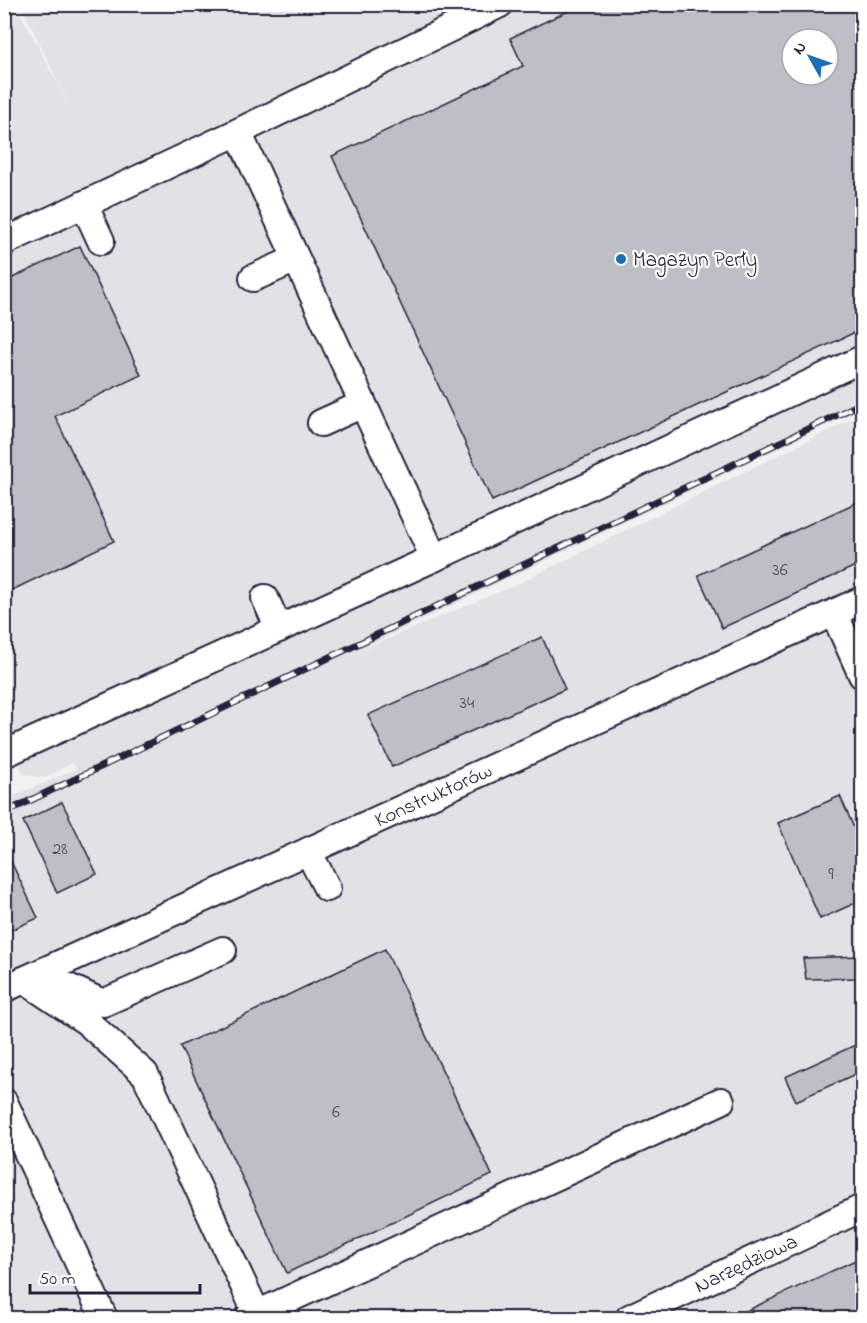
<svg xmlns="http://www.w3.org/2000/svg" width="867" height="1323" viewBox="0 0 867 1323" font-family="'Indie Flower',sans-serif">
  <style>
    .built { fill: #e2e2e6; fill-rule: evenodd }
    .building { fill: #bebec6; stroke: #22223b; stroke-width: 1.5; fill-rule: evenodd }
    .lines { fill: none; stroke-linecap: round; stroke-linejoin: round }
    .minor-casing { stroke: #22223b; stroke-width: 30 }
    .minor { stroke: #fff; stroke-width: 26 }
    .rail-casing { stroke: #22223b; stroke-width: 7 }
    .rail { stroke: #fff; stroke-width: 4.5; stroke-dasharray: 14; stroke-linecap: butt }
    .poi-dot { fill: #1f6fb2; stroke: #fff; stroke-width: 2 }
    .labels { text-anchor: middle; stroke-width: 4.5; stroke-linejoin: round; paint-order: stroke }
    .number-label { font-size: 18px; fill: #49495e }
    .poi-label { font-size: 21px; fill: #22223b; stroke: #fff; text-anchor: start }
    .street-label { font-size: 21px; fill: #22223b; stroke: #fff }
  </style>
  <rect width="100%" height="100%" fill="#f2f2f3"/>
  <filter id="ink" filterUnits="userSpaceOnUse"><feTurbulence type="fractalNoise" baseFrequency=".0167" numOctaves="2"/><feDisplacementMap in="SourceGraphic" scale="12" xChannelSelector="R" yChannelSelector="G"/><feConvolveMatrix kernelMatrix="1 2 1 2 8 2 1 2 1" color-interpolation-filters="sRGB"/></filter>
  <g filter="url(#ink)">
    <path class="built" d="M 5,5 L 16,5 L 71,109 L 21,5 L 862,5 L 862,408 L 353,653 L 511,587 L 862,414 L 862,1318 L 5,1318 L 5,800 L 76,769 L 72,763 L 45,778 L 23,774 L 5,736 ZM 792,39 L 828,39 L 828,75 L 792,75 Z"/>
    <path class="building" d="M 583,4 L 862,4 L 862,329 L 492,501 L 332,156 L 523,66 L 510,38 ZM 792,39 L 828,39 L 828,75 L 792,75 Z
      M 80,246 L 141,375 L 55,416 L 114,541 L 4,594 L 4,282 Z
      M 862,500 L 862,563 L 722,628 L 698,575 Z
      M 542,637 L 565,689 L 392,767 L 368,715 Z
      M 840,796 L 862,846 L 862,900 L 820,919 L 778,823 Z
      M 62,802 L 97,874 L 57,893 L 23,821 Z
      M 4,847 L 38,918 L 4,933 Z
      M 385,949 L 492,1175 L 287,1273 L 180,1046 Z
      M 862,956 L 862,978 L 806,979 L 803,958 Z
      M 862,1042 L 862,1071 L 796,1101 L 785,1077 Z
      M 862,1257 L 862,1318 L 734,1318 L 733,1317 Z"/>
    <g class="lines">
      <g class="minor-casing">
        <g id="minor">
          <path d="M 238,132 L 500,4"/>
          <path d="M 84,204 L 101,241"/>
          <path d="M 4,242 L 238,132 L 434,558 L 4,754"/>
          <path d="M 253,278 L 296,259"/>
          <path d="M 321,423 L 363,404"/>
          <path d="M 434,558 L 862,359"/>
          <path d="M 265,598 L 279,629"/>
          <path d="M 834,613 L 862,675"/>
          <path d="M 308,851 L 327,888"/>
          <path d="M 40,974 L 103,1003 L 223,950"/>
          <path d="M 24,980 L 87,1022 L 145,1074 L 257,1314"/>
          <path id="s1" d="M 4,989 L 862,600"/>
          <path d="M 4,1102 L 104,1318"/>
          <path d="M 248,1318 L 721,1101"/>
          <path id="s2" d="M 629,1318 L 862,1208"/>
        </g>
      </g>
      <use href="#minor" class="minor"/>
      <g class="rail-casing">
        <path id="rail" d="M 4,813 L 862,403"/>
      </g>
      <use href="#rail" class="rail"/>
    </g>
  </g>
  <circle class="poi-dot" cx="621" cy="259" r="6"/>
  <g class="labels">
    <g class="number-label">
      <text x="780" y="575">36</text>
      <text x="467" y="708">34</text>
      <text x="60" y="854">28</text>
      <text x="831" y="879">9</text>
      <text x="336" y="1117">6</text>
    </g>
    <g class="poi-label">
      <text x="633" y="266">Magazyn Perły</text>
    </g>
    <g class="street-label">
      <text dy="7" stroke="none"><textPath href="#s1" startOffset="471">Konstruktorów</textPath></text>
      <text dy="7" stroke="none"><textPath href="#s2" startOffset="129">Narzędziowa</textPath></text>
    </g>
  </g>
  <rect width="867" height="1323" fill="none" stroke="#fff" stroke-width="24"/>
  <rect x="12" y="12" width="843" height="1299" fill="none" stroke="#22223b" stroke-width="2" filter="url(#ink)"/>
  <g transform="translate(810 57) rotate(310)"><circle r="28" fill="#ffffff" stroke="#a7a7b1" stroke-width="1.5"/>
  <path d="M0-4.5L10 22L0 15L-10 22Z" fill="#1f6fb2"/>
  <text y="-9" font-size="16" font-weight="bold" text-anchor="middle" fill="#22223b">N</text>
  </g>
  <path d="M30 1284v9h170v-9" fill="none" stroke="#22223b" stroke-width="3"/>
  <text x="39" y="1284" font-size="18" fill="#22223b" stroke="#ffffff" stroke-width="4.5" paint-order="stroke">50 m</text>
</svg>
